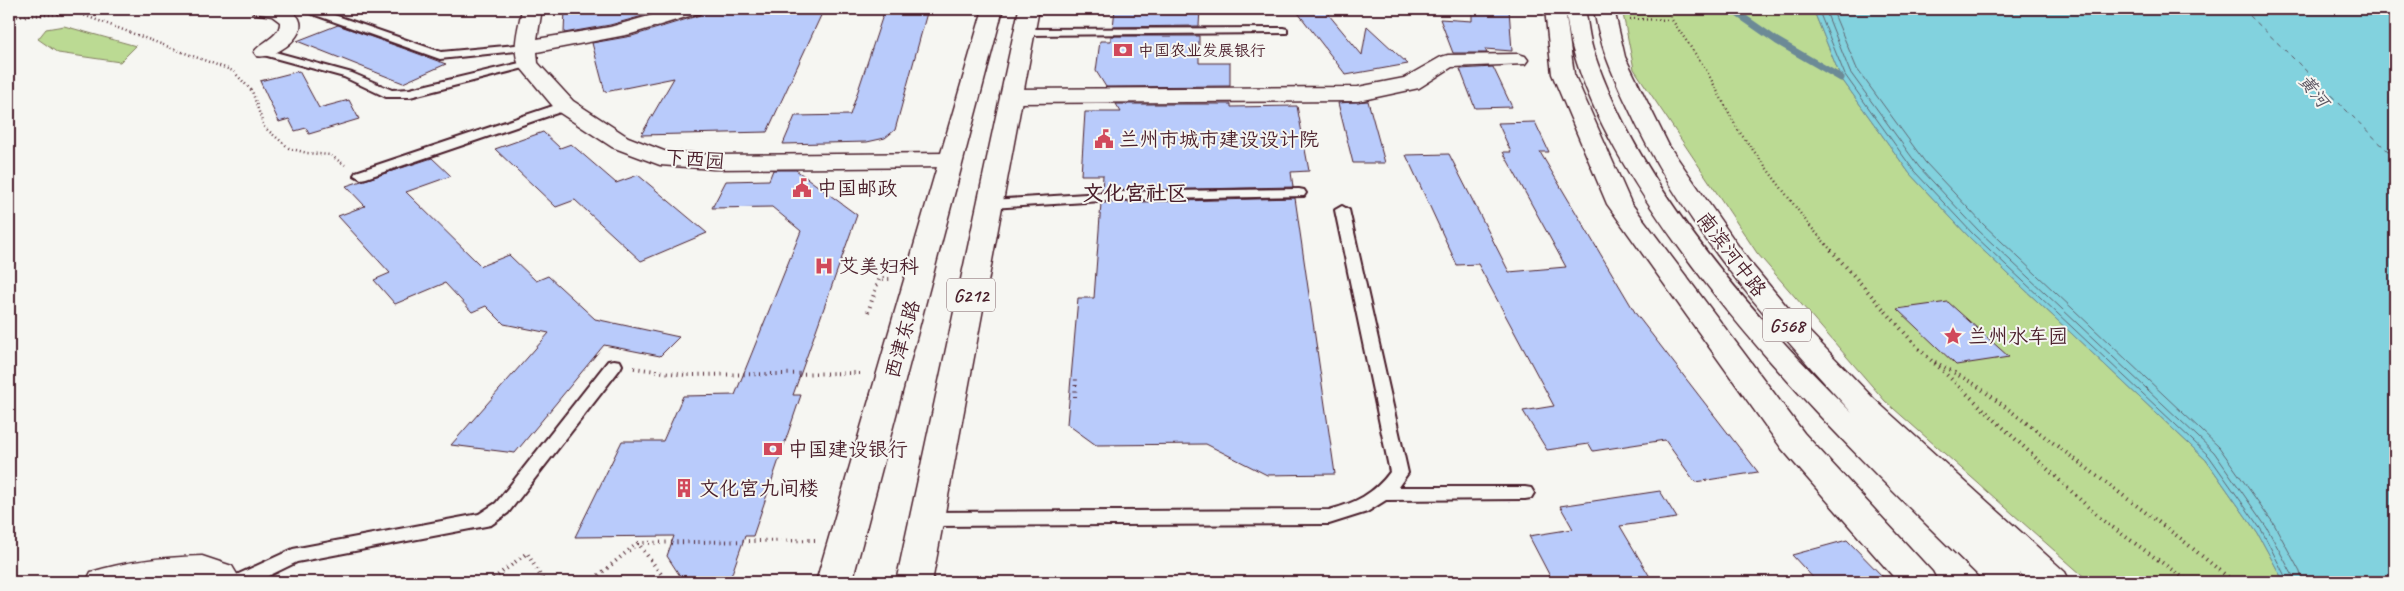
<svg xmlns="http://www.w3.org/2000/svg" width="2404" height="591" viewBox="0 0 2404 591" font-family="Caveat,'LXGW WenKai TC',sans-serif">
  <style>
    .green { fill: #bbda93; stroke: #827c5f }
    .water { fill: #82d2de; stroke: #6c8a96 }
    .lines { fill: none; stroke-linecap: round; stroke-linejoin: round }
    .shore { stroke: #606773; stroke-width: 1 }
    .stream { stroke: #6c8a96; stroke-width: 7 }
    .ferry { stroke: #5b5561; stroke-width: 1; stroke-dasharray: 5 4.5; stroke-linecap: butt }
    .building { fill: #b9cbfb; stroke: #4a1f2b }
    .lane-casing { stroke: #4a1f2b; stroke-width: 4 }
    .street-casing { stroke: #4a1f2b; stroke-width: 3 }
    .secondary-casing { stroke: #4a1f2b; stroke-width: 3 }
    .primary-casing { stroke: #4a1f2b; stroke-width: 3 }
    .highway-casing { stroke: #4a1f2b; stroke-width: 3 }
    .path-far1 { stroke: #4a1f2b; stroke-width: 2.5; stroke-dasharray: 1 3; stroke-linecap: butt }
    .path { stroke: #4a1f2b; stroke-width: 4; stroke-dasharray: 1 4.5; stroke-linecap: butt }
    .lane { fill: #f6f6f2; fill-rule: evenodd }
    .street { fill: #f6f6f2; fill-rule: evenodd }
    .secondary { fill: #f6f6f2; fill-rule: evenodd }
    .primary { fill: #f6f6f2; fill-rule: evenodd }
    .highway { fill: #f6f6f2; fill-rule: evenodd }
    .labels { text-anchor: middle; stroke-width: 4; stroke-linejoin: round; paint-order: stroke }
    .far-poi-label { font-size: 16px; fill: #4a1f2b; stroke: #f6f6f2; text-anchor: start }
    .far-water-label { font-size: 18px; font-style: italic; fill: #5b5561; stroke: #f6f6f2 }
    .shield { fill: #f6f6f2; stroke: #7e6067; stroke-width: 1 }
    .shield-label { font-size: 19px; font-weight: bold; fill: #4a1f2b }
    .poi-label { font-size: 20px; fill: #4a1f2b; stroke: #f6f6f2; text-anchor: start }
    .street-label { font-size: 20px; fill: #4a1f2b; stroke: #f6f6f2 }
    .neighbourhood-label { font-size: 21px; font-weight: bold; fill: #4a1f2b; stroke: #f6f6f2 }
  </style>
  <rect width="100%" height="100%" fill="#f6f6f2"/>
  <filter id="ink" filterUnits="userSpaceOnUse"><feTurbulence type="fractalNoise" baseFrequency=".02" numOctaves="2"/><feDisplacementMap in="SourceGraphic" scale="10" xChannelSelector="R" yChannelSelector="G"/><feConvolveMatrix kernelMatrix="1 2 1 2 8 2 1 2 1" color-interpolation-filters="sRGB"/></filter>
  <g filter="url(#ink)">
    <path class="green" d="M 1622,9 L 1813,9 L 1841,78 L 1910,174 L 1970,238 L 2206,460 L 2258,534 L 2284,582 L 2090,582 L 1885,401 L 1757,253 L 1634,69 Z
      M 64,26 L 136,46 L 120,62 L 58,53 L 38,39 L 46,29 Z"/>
    <path class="water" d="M 1813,9 L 2395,9 L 2395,582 L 2284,582 L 2258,534 L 2206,460 L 1970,238 L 1910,174 L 1841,78 Z"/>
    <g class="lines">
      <path class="shore" d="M 1818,9 L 1845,75 L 1914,171 L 1973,234 L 2209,456 L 2262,531 L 2288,582
        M 1825,9 L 1850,72 L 1919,167 L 1978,230 L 2214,452 L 2267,528 L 2293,576 L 2294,582
        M 1832,9 L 1857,69 L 1925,162 L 1983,224 L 2219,447 L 2274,524 L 2300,572 L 2302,582"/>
      <path class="stream" d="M 1731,9 L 1777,41 L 1841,78"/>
      <path class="ferry" d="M 2243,9 L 2395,158"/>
    </g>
    <path class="building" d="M 565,9 L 668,9 L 610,25 L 564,33 Z
      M 704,9 L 824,9 L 767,132 L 641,135 L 674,78 L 605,92 L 592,43 L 632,36 L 700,15 Z
      M 885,9 L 928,9 L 895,130 L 885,138 L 867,142 L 783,144 L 795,116 L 850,115 Z
      M 1115,9 L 1200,9 L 1199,26 L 1113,27 Z
      M 1295,9 L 1324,9 L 1362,55 L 1367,26 L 1408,64 L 1346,75 Z
      M 1472,9 L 1509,9 L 1512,51 L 1485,49 L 1487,53 L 1453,53 L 1440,19 L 1472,21 Z
      M 338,25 L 408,50 L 446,64 L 403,83 L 297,41 Z
      M 1111,36 L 1199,36 L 1199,63 L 1230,63 L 1230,86 L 1106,87 L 1096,71 L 1100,41 L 1111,41 Z
      M 1493,67 L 1512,107 L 1475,108 L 1460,69 Z
      M 299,71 L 319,108 L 349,100 L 359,119 L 309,134 L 306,128 L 295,131 L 289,119 L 279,122 L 260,81 Z
      M 1368,101 L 1385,163 L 1353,163 L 1338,103 Z
      M 1116,104 L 1231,104 L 1231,107 L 1297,106 L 1309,171 L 1291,172 L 1293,187 L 1102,191 L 1103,175 L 1081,175 L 1085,112 L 1121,112 Z
      M 1535,122 L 1549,152 L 1540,152 L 1636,314 L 1758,472 L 1695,482 L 1665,440 L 1593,451 L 1589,444 L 1547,450 L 1523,411 L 1554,406 L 1478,264 L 1457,265 L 1406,155 L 1449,154 L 1509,272 L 1566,267 L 1503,152 L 1511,152 L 1498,123 Z
      M 543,132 L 560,148 L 571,144 L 616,183 L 638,175 L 707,233 L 641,261 L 575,200 L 556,207 L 495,149 Z
      M 432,158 L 451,176 L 406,192 L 481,266 L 509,255 L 536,281 L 548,276 L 595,319 L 679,337 L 660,356 L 604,345 L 515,453 L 451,445 L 549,333 L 504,324 L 486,306 L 472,312 L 445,283 L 395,304 L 374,280 L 390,273 L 338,216 L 365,206 L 346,186 Z
      M 773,170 L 796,170 L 857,215 L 793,395 L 801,395 L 753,536 L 745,536 L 729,582 L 684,582 L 667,556 L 674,536 L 575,537 L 622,441 L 663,441 L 683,396 L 735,395 L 801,231 L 772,207 L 712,208 L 726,181 L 769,180 Z
      M 1295,198 L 1335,474 L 1267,475 L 1206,444 L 1096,445 L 1067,424 L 1078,298 L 1094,298 L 1101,203 Z
      M 1948,302 L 2009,357 L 1956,365 L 1897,309 Z
      M 1660,491 L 1677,518 L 1620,526 L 1653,582 L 1553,582 L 1529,536 L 1573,529 L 1560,506 Z
      M 1847,540 L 1888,582 L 1817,582 L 1792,555 Z"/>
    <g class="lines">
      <g class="lane-casing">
        <path id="lane" d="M 303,9 L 317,9 L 441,52 L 526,44 L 532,47 L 526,50 L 440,59 L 304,11 Z
          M 1283,28 L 1287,29 L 1287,33 L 1024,35 L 1018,32 L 1024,29 Z
          M 264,49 L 352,73 L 392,90 L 410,89 L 528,61 L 534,64 L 532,66 L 410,97 L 386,97 L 344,77 L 260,54 L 260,50 Z
          M 565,102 L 571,106 L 569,109 L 366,178 L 361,179 L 354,175 L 356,172 Z
          M 1299,189 L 1304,190 L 1306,193 L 1304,196 L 1118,200 L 990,208 L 983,204 L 990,200 L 1118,192 Z
          M 1342,206 L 1349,210 L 1408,473 L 1398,487 L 1525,487 L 1531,488 L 1534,493 L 1531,498 L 1525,499 L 1386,500 L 1367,512 L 1329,524 L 927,526 L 921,524 L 918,519 L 921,514 L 927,512 L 1329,510 C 1355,503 1374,494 1390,472 L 1335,210 Z
          M 614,360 L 620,361 L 622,365 L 620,369 L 508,513 L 491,525 L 297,562 L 256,582 L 229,582 L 232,577 L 293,549 L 479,514 L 496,503 L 608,361 Z"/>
      </g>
      <g class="street-casing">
        <path id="street" d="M 251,9 L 287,9 C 291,12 297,14 299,19 C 308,37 272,60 257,56 L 254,52 C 261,42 281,36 280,22 L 272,16 L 254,13 Z
          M 522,9 L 542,9 L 537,39 L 610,27 L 674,9 L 702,9 L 699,13 L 631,34 L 537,52 L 538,63 L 573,101 L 628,137 L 664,151 L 713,155 L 949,153 L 957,155 L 961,160 L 957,165 L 949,167 L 713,169 L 660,165 L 612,147 L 557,111 L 521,68 C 510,53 519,26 522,9 Z
          M 1545,9 L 1565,9 L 1574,74 L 1631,203 L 1804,433 L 1932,572 L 1937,582 L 1898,582 L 1782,449 L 1607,204 L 1552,74 Z
          M 1518,54 L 1525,56 L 1528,60 L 1525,64 L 1452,67 L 1419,88 L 1358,101 L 1011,103 L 1003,101 L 1000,96 L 1003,91 L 1011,89 L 1358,87 L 1404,78 L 1441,57 L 1448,55 Z"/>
      </g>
      <g class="secondary-casing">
        <path id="secondary" d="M 202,556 L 232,566 L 238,576 L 238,582 L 86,582 L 91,572 C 127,561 165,557 202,556 Z"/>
      </g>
      <g class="primary-casing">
        <path id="primary" d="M 983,9 L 1003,9 L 852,582 L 816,582 Z
          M 1019,9 L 1039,9 L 932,582 L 896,582 Z"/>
      </g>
      <g class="highway-casing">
        <path id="highway" d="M 1565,9 L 1585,9 C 1588,23 1589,37 1593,50 C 1637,184 1752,315 1852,413 C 1766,319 1680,222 1627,105 C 1611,71 1600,46 1594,9 L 1614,9 L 1625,57 L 1669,146 L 1748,260 L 1799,321 L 1874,399 L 2065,572 L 2070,582 L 2030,582 L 2020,573 L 2025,582 L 1985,582 C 1875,474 1765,368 1675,242 C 1633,183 1593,120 1573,50 C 1569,37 1568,23 1565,9 Z"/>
      </g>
      <path class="path-far1" d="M 1668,9 L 1672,20 L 1705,68 L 1738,130 L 1809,225 L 1832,251
        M 9,17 L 78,13 L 233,71 L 252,91 L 264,127 L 289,148 L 307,153 L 330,155 L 345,165
        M 1630,19 L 1672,20"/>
      <path class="path" d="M 1831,250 L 1919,349 L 2101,519 L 2189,582
        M 868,312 L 879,279 L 891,279
        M 1935,362 L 1976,385 L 2181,539 L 2234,582
        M 634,368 L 685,375 L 862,373
        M 1075,397 L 1076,377
        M 638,543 L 815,540
        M 489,582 L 527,553 L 544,582
        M 590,582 L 638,543 L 667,582"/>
      <use href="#lane" class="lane"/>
      <use href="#street" class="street"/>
      <use href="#secondary" class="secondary"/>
      <use href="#primary" class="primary"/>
      <use href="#highway" class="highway"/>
    </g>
  </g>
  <defs>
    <g id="bank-bare" transform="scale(1.5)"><path d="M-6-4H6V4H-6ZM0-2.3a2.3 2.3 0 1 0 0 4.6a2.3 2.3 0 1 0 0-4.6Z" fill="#d1495b" stroke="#f6f6f2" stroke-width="2.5" paint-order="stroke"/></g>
    <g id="civic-bare" transform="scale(1.5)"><path d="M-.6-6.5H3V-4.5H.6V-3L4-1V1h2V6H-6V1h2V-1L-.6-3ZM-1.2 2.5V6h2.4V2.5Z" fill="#d1495b" stroke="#f6f6f2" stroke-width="2.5" paint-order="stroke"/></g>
    <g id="hospital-bare" transform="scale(1.5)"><path d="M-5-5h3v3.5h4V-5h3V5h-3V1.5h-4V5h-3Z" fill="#d1495b" stroke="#f6f6f2" stroke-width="2.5" paint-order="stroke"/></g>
    <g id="sight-bare" transform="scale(1.5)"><path d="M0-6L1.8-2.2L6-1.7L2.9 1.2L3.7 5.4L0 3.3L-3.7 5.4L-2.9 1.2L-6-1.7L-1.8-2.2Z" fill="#d1495b" stroke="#f6f6f2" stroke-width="2.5" paint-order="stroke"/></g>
    <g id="building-bare" transform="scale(1.5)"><path d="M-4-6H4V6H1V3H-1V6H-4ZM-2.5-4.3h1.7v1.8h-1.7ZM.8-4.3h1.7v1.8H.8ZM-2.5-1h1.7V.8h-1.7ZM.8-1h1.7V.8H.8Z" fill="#d1495b" stroke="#f6f6f2" stroke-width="2.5" paint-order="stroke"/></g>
  </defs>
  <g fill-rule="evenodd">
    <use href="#bank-bare" x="1123" y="50"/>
    <use href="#civic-bare" x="1104" y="139"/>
    <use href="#civic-bare" x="802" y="188"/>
    <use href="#hospital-bare" x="824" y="266"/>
    <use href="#sight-bare" x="1953" y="336"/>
    <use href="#bank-bare" x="773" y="449"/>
    <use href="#building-bare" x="684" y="488"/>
  </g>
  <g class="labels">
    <g class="far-poi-label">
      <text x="1138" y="56">中国农业发展银行</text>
    </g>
    <g class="far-water-label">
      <text transform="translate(2314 91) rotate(51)" y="6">黄河</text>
    </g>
    <g class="shield">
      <rect x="947" y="278.5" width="48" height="33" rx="4"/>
      <rect x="1763" y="308.5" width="48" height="33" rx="4"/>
    </g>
    <g class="shield-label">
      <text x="971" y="302">G212</text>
      <text x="1787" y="332">G568</text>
    </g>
    <g class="poi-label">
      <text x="1119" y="146">兰州市城市建设设计院</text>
      <text x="817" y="195">中国邮政</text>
      <text x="839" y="273">艾美妇科</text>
      <text x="1968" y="343">兰州水车园</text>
      <text x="788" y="456">中国建设银行</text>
      <text x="699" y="495">文化宫九间楼</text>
    </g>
    <g class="street-label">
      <text transform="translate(695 159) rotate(5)" y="7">下西园</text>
      <text transform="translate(1732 254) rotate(53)" y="7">南滨河中路</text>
      <text transform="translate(902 339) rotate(-74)" y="7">西津东路</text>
    </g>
    <g class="neighbourhood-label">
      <text x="1135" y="200">文化宫社区</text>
    </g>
  </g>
  <rect width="2404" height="591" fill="none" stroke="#f6f6f2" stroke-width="30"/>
  <rect x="15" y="15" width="2374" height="561" fill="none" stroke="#4a1f2b" stroke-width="2" filter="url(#ink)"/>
</svg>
